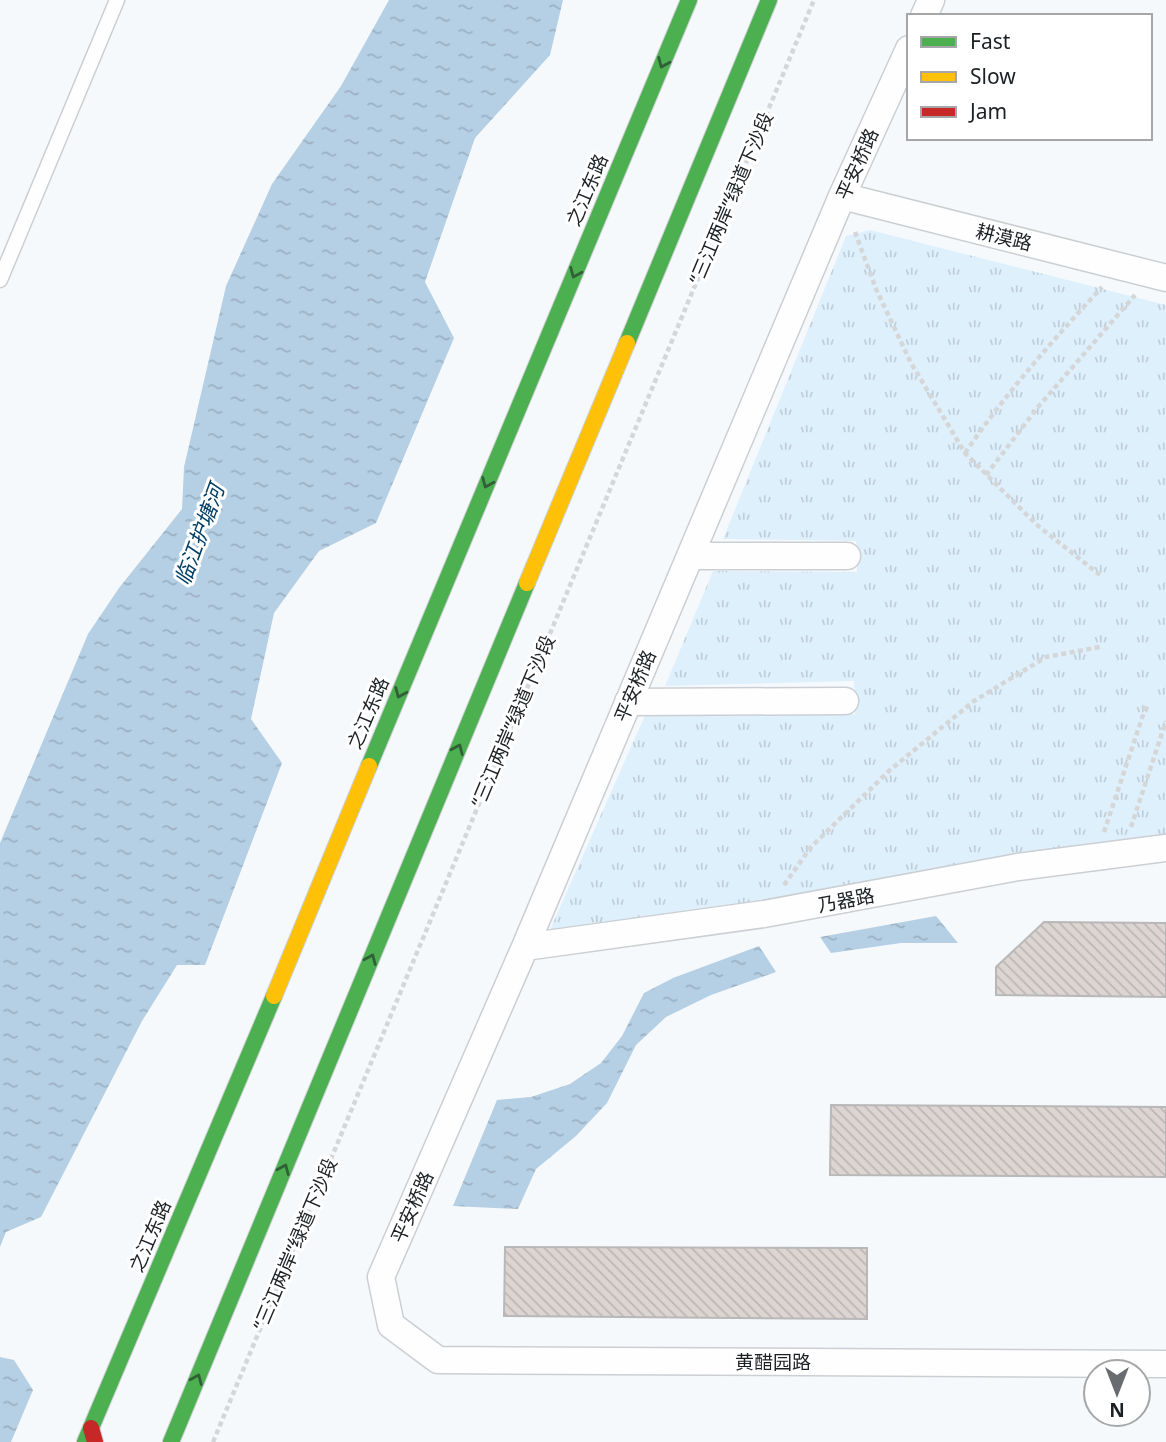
<svg xmlns="http://www.w3.org/2000/svg" width="1166" height="1442" viewBox="0 0 1166 1442" font-family="'Noto Sans','Noto Sans SC',sans-serif">
  <style>
    .grass { fill: url(#grass-tufts) }
    .water { fill: url(#water-ripples) }
    .building { fill: url(#building-back-hatch); stroke: #b9b8b8; stroke-width: 2 }
    .lines { fill: none; stroke-linecap: round; stroke-linejoin: round }
    .lane-casing { stroke: #cbcfd3; stroke-width: 17 }
    .street-casing { stroke: #cbcfd3; stroke-width: 29 }
    .fast-casing { stroke: #cbcfd3; stroke-width: 18 }
    .slow-casing { stroke: #cbcfd3; stroke-width: 18 }
    .jam-casing { stroke: #cbcfd3; stroke-width: 18 }
    .path { stroke: #d5d6d7; stroke-width: 4.5; stroke-dasharray: 5 3.5; stroke-linecap: butt }
    .lane { stroke: #fefeff; stroke-width: 14 }
    .street { stroke: #fefeff; stroke-width: 26 }
    .fast { stroke: #4caf50; stroke-width: 16 }
    .slow { stroke: #ffc107; stroke-width: 16 }
    .jam { stroke: #c62828; stroke-width: 16 }
    .oneway { stroke: #316038 }
    .labels { text-anchor: middle; stroke-width: 6; stroke-linejoin: round; paint-order: stroke }
    .street-label { font-size: 19px; fill: #1b2024; stroke: #fff }
    .water-label { font-size: 21px; font-style: italic; fill: #003e64; stroke: #fff }
  </style>
  <defs>
    <pattern id="grass-tufts" width="24" height="20" patternUnits="userSpaceOnUse" patternTransform="scale(1.75)"><rect width="24" height="20" fill="#dff0fd"/><path d="M3 7l-1-3M5 7V3M7 7l1-3M15 17l-1-3M17 17v-4M19 17l1-3" fill="none" stroke="#bfced9"/></pattern>
    <pattern id="water-ripples" width="26" height="14" patternUnits="userSpaceOnUse" patternTransform="scale(1.75)"><rect width="26" height="14" fill="#b5cfe4"/><path d="M2 4q2-2 4 0t4 0M15 11q2-2 4 0t4 0" fill="none" stroke="#9bb1c3"/></pattern>
    <pattern id="building-back-hatch" width="6" height="6" patternUnits="userSpaceOnUse" patternTransform="scale(1.75)"><rect width="6" height="6" fill="#dcd5d2"/><path d="M-1 5l2 2M0 0l6 6M5-1l2 2" fill="none" stroke="#bcb7b4"/></pattern>
  </defs>
  <rect width="100%" height="100%" fill="#f6f9fc"/>
  <path class="grass" d="M 870,230 L 1166,305 L 1166,853 L 549,932 L 646,713 L 855,714 L 854,681 L 665,686 L 713,571 L 857,572 L 856,541 L 723,539 L 846,236 Z"/>
  <path class="water" d="M 389,0 L 563,0 L 550,55 L 475,138 L 425,282 L 454,338 L 376,523 L 319,551 L 274,613 L 251,719 L 282,763 L 205,965 L 177,965 L 142,1021 L 41,1217 L 6,1232 L 0,1247 L 0,843 L 88,634 L 119,588 L 182,509 L 184,467 L 226,286 L 272,184 L 341,86 Z
    M 936,916 L 958,943 L 901,943 L 831,953 L 820,937 Z
    M 759,946 L 776,972 L 711,995 L 666,1017 L 636,1045 L 607,1103 L 576,1136 L 536,1169 L 518,1209 L 453,1206 L 497,1100 L 531,1097 L 570,1084 L 601,1063 L 622,1036 L 644,993 L 673,978 Z
    M 0,1357 L 14,1360 L 33,1390 L 11,1442 L 0,1442 Z"/>
  <path class="building" d="M 1044,922 L 1166,923 L 1166,997 L 996,995 L 996,967 Z
    M 831,1105 L 1166,1107 L 1166,1177 L 830,1175 Z
    M 505,1247 L 867,1248 L 867,1319 L 504,1316 Z"/>
  <g class="lines">
    <g class="lane-casing">
      <path id="lane" d="M 0,280 L 117,0"/>
    </g>
    <g class="street-casing">
      <path id="street" d="M 924,16 L 931,0
        M 909,49 L 842,196 L 525,947 L 381,1277 L 391,1325 L 438,1360 L 1166,1364
        M 842,196 L 1166,278
        M 690,556 L 847,556
        M 628,702 L 845,701
        M 525,947 L 764,914 L 1018,867 L 1166,848"/>
    </g>
    <g class="fast-casing">
      <path id="fast" d="M 627,343 L 769,0
        M 369,766 L 689,0
        M 85,1442 L 274,996
        M 171,1442 L 527,583"/>
    </g>
    <g class="slow-casing">
      <path id="slow" d="M 527,583 L 627,343
        M 274,996 L 369,766"/>
    </g>
    <g class="jam-casing">
      <path id="jam" d="M 91,1428 L 95,1442"/>
    </g>
    <path class="path" d="M 855,232 L 876,289 L 911,363 L 965,453 L 1037,525 L 1100,575
      M 965,453 C 1006,393 1053,340 1102,287
      M 986,475 L 1038,407 L 1135,295
      M 1131,827 L 1166,721
      M 1104,832 L 1147,703
      M 784,885 L 811,847 L 890,770 L 974,701 L 1046,657 L 1100,647
      M 213,1442 L 814,0"/>
    <use href="#lane" class="lane"/>
    <use href="#street" class="street"/>
    <use href="#fast" class="fast"/>
    <use href="#slow" class="slow"/>
    <use href="#jam" class="jam"/>
  </g>
  <defs><path id="oneway-chevron" d="M-2-3.5L2.5 0L-2 3.5" fill="none" stroke-width="1.6" stroke-linecap="round" stroke-linejoin="round" transform="scale(1.75)"/></defs>
  <g class="oneway">
    <use href="#oneway-chevron" transform="translate(663 63) rotate(113)"/>
    <use href="#oneway-chevron" transform="translate(575 273) rotate(113)"/>
    <use href="#oneway-chevron" transform="translate(487 483) rotate(113)"/>
    <use href="#oneway-chevron" transform="translate(400 693) rotate(113)"/>
    <use href="#oneway-chevron" transform="translate(458 749) rotate(-67)"/>
    <use href="#oneway-chevron" transform="translate(371 959) rotate(-67)"/>
    <use href="#oneway-chevron" transform="translate(284 1169) rotate(-67)"/>
    <use href="#oneway-chevron" transform="translate(197 1379) rotate(-67)"/>
  </g>
  <g class="labels">
    <g class="street-label">
      <text transform="translate(857 164) rotate(-66)" y="7">平安桥路</text>
      <text transform="translate(587 190) rotate(-67)" y="7">之江东路</text>
      <text transform="translate(731 198) rotate(-67)" y="7">“三江两岸”绿道下沙段</text>
      <text transform="translate(1004 237) rotate(14)" y="7">耕漠路</text>
      <text transform="translate(635 686) rotate(-67)" y="7">平安桥路</text>
      <text transform="translate(368 713) rotate(-67)" y="7">之江东路</text>
      <text transform="translate(513 721) rotate(-67)" y="7">“三江两岸”绿道下沙段</text>
      <text transform="translate(846 900) rotate(-11)" y="7">乃器路</text>
      <text transform="translate(412 1207) rotate(-66)" y="7">平安桥路</text>
      <text transform="translate(150 1236) rotate(-67)" y="7">之江东路</text>
      <text transform="translate(295 1244) rotate(-67)" y="7">“三江两岸”绿道下沙段</text>
      <text x="773" y="1369">黄醋园路</text>
    </g>
    <g class="water-label">
      <text transform="translate(200 535) rotate(-70)" y="7">临江护塘河</text>
    </g>
  </g>
  <rect x="907" y="14" width="245" height="126" fill="#ffffff" stroke="#a4a6a7" stroke-width="2"/>
  <rect x="921" y="37" width="35" height="10" fill="#4caf50" stroke="#a4a6a7" stroke-width="2"/>
  <text x="970" y="49" font-size="21" fill="#1b2024">Fast</text>
  <rect x="921" y="72" width="35" height="10" fill="#ffc107" stroke="#a4a6a7" stroke-width="2"/>
  <text x="970" y="84" font-size="21" fill="#1b2024">Slow</text>
  <rect x="921" y="107" width="35" height="10" fill="#c62828" stroke="#a4a6a7" stroke-width="2"/>
  <text x="970" y="119" font-size="21" fill="#1b2024">Jam</text>
  <g transform="translate(1117 1393) rotate(180)"><circle r="33" fill="#ffffff" stroke="#a4a6a7" stroke-width="2"/>
  <path d="M0-5L12 26L0 18L-12 26Z" fill="#686c70"/>
  <text y="-10" font-size="19" font-weight="bold" text-anchor="middle" fill="#1b2024">N</text>
  </g>
</svg>
